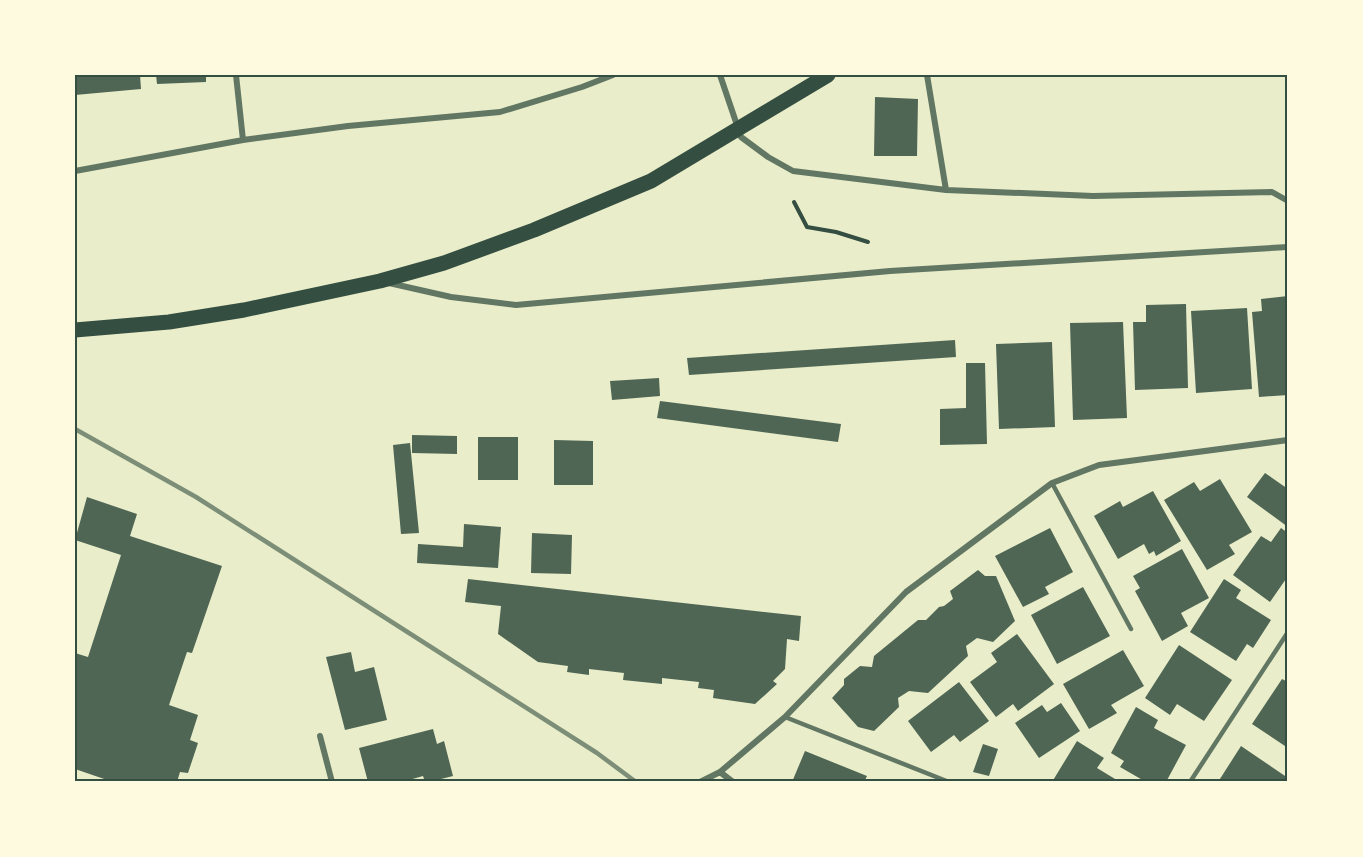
<svg xmlns="http://www.w3.org/2000/svg" width="1363" height="857" viewBox="0 0 1363 857" font-family="Figtree,sans-serif">
  <style>
    .building { fill: #4f6655 }
    .lines { fill: none; stroke-linecap: round; stroke-linejoin: round }
    .path { stroke: #344e41; stroke-width: 4 }
    .service { stroke: #617663; stroke-width: 4.5 }
    .minor { stroke: #617663; stroke-width: 6 }
    .primary { stroke: #344e41; stroke-width: 15 }
    .rail { stroke: #7c8e77; stroke-width: 4.5 }
    .neatline { fill: none; stroke: #344e41; stroke-width: 2 }
  </style>
  <rect width="100%" height="100%" fill="#e9edc9"/>
  <path class="building" d="M 75,75 L 140,75 L 141,89 L 75,95 Z
    M 156,75 L 206,75 L 206,82 L 157,84 Z
    M 875,97 L 918,99 L 917,156 L 874,156 Z
    M 1288,296 L 1288,395 L 1259,397 L 1252,312 L 1262,311 L 1261,299 Z
    M 1186,304 L 1188,388 L 1135,390 L 1133,322 L 1146,322 L 1146,305 Z
    M 1247,308 L 1252,389 L 1196,393 L 1191,311 Z
    M 1123,322 L 1127,418 L 1073,420 L 1070,323 Z
    M 955,340 L 956,357 L 689,375 L 687,358 Z
    M 1052,342 L 1055,427 L 999,429 L 996,344 Z
    M 966,363 L 985,363 L 987,444 L 940,445 L 940,409 L 966,408 Z
    M 659,378 L 660,396 L 612,400 L 610,381 Z
    M 660,401 L 841,424 L 838,442 L 657,418 Z
    M 412,435 L 457,436 L 457,454 L 412,453 Z
    M 478,437 L 518,437 L 518,480 L 478,480 Z
    M 554,440 L 593,441 L 593,485 L 554,485 Z
    M 410,443 L 419,533 L 401,534 L 393,445 Z
    M 1265,473 L 1288,489 L 1288,527 L 1247,497 Z
    M 1220,479 L 1252,532 L 1229,545 L 1235,554 L 1207,570 L 1164,500 L 1194,482 L 1200,491 Z
    M 1153,491 L 1181,541 L 1156,556 L 1154,551 L 1149,554 L 1144,544 L 1118,559 L 1094,516 L 1120,501 L 1123,507 Z
    M 87,497 L 137,514 L 130,536 L 222,566 L 192,653 L 187,652 L 169,705 L 198,715 L 190,740 L 198,743 L 188,773 L 180,772 L 177,782 L 113,782 L 75,769 L 75,653 L 88,657 L 121,555 L 75,540 Z
    M 464,524 L 501,527 L 498,568 L 417,563 L 418,544 L 463,547 Z
    M 1050,528 L 1073,572 L 1045,587 L 1049,594 L 1023,607 L 995,556 Z
    M 1281,528 L 1288,533 L 1288,576 L 1270,602 L 1233,575 L 1261,536 L 1271,542 Z
    M 532,533 L 572,535 L 571,574 L 531,573 Z
    M 1182,549 L 1209,598 L 1181,613 L 1188,626 L 1162,641 L 1135,591 L 1140,588 L 1133,576 Z
    M 978,570 L 985,576 L 996,576 L 1015,621 L 993,642 L 977,638 L 966,646 L 968,656 L 928,693 L 909,691 L 898,698 L 899,707 L 874,731 L 858,727 L 832,698 L 844,685 L 844,679 L 860,666 L 872,667 L 874,656 L 918,620 L 926,620 L 939,607 L 944,606 L 953,599 L 950,591 Z
    M 468,579 L 801,616 L 799,641 L 787,639 L 785,669 L 773,681 L 777,684 L 755,704 L 713,698 L 714,690 L 698,688 L 699,682 L 662,678 L 662,684 L 623,680 L 624,673 L 589,669 L 589,675 L 567,672 L 568,666 L 538,662 L 498,634 L 501,606 L 465,602 Z
    M 1224,579 L 1241,590 L 1236,598 L 1271,620 L 1253,648 L 1247,644 L 1236,661 L 1190,632 Z
    M 1083,587 L 1110,636 L 1057,664 L 1031,615 Z
    M 1017,634 L 1054,684 L 1018,711 L 1013,704 L 996,717 L 970,682 L 997,662 L 991,653 Z
    M 1179,645 L 1232,680 L 1204,721 L 1177,704 L 1170,715 L 1145,698 Z
    M 1123,650 L 1144,686 L 1111,705 L 1117,713 L 1089,729 L 1063,684 Z
    M 351,652 L 355,672 L 374,667 L 387,720 L 345,730 L 326,657 Z
    M 1282,679 L 1288,682 L 1288,748 L 1252,724 Z
    M 959,682 L 989,721 L 960,742 L 954,735 L 931,752 L 908,721 Z
    M 1061,703 L 1080,731 L 1039,758 L 1015,723 L 1042,705 L 1047,712 Z
    M 1136,707 L 1158,720 L 1154,728 L 1186,745 L 1166,782 L 1146,782 L 1120,767 L 1124,761 L 1111,753 Z
    M 433,729 L 437,744 L 444,741 L 453,776 L 429,782 L 425,782 L 423,776 L 402,782 L 368,782 L 359,748 Z
    M 1077,741 L 1104,758 L 1097,768 L 1120,782 L 1052,782 Z
    M 983,744 L 998,749 L 989,776 L 973,772 Z
    M 1241,746 L 1288,778 L 1288,782 L 1218,782 Z
    M 805,751 L 867,776 L 864,782 L 792,782 Z"/>
  <g class="lines">
    <path class="path" d="M 794,202 L 807,227 L 836,232 L 868,242"/>
    <path class="service" d="M 1052,483 L 1131,629
      M 785,717 L 949,782
      M 1190,782 L 1288,632"/>
    <path class="minor" d="M 236,75 L 243,140
      M 720,75 L 741,137 L 768,157 L 793,171 L 946,190 L 1093,196 L 1272,192 L 1288,201
      M 927,75 L 946,190
      M 75,171 L 243,140 L 348,126 L 500,112 L 582,87 L 613,75
      M 389,283 L 451,297 L 516,305 L 890,271 L 1288,247
      M 320,736 L 332,782
      M 720,772 L 733,782
      M 700,782 L 720,772 L 785,717 L 906,592 L 1052,483 L 1099,465 L 1288,440"/>
    <path class="primary" d="M 75,330 L 169,322 L 244,310 L 380,281 L 444,263 L 534,230 L 651,181 L 828,75"/>
    <path class="rail" d="M 75,429 L 196,497 L 597,753 L 636,782"/>
  </g>
  <rect width="1363" height="857" fill="none" stroke="#fefae0" stroke-width="153"/>
  <rect x="76" y="76" width="1210" height="704" class="neatline"/>
</svg>
